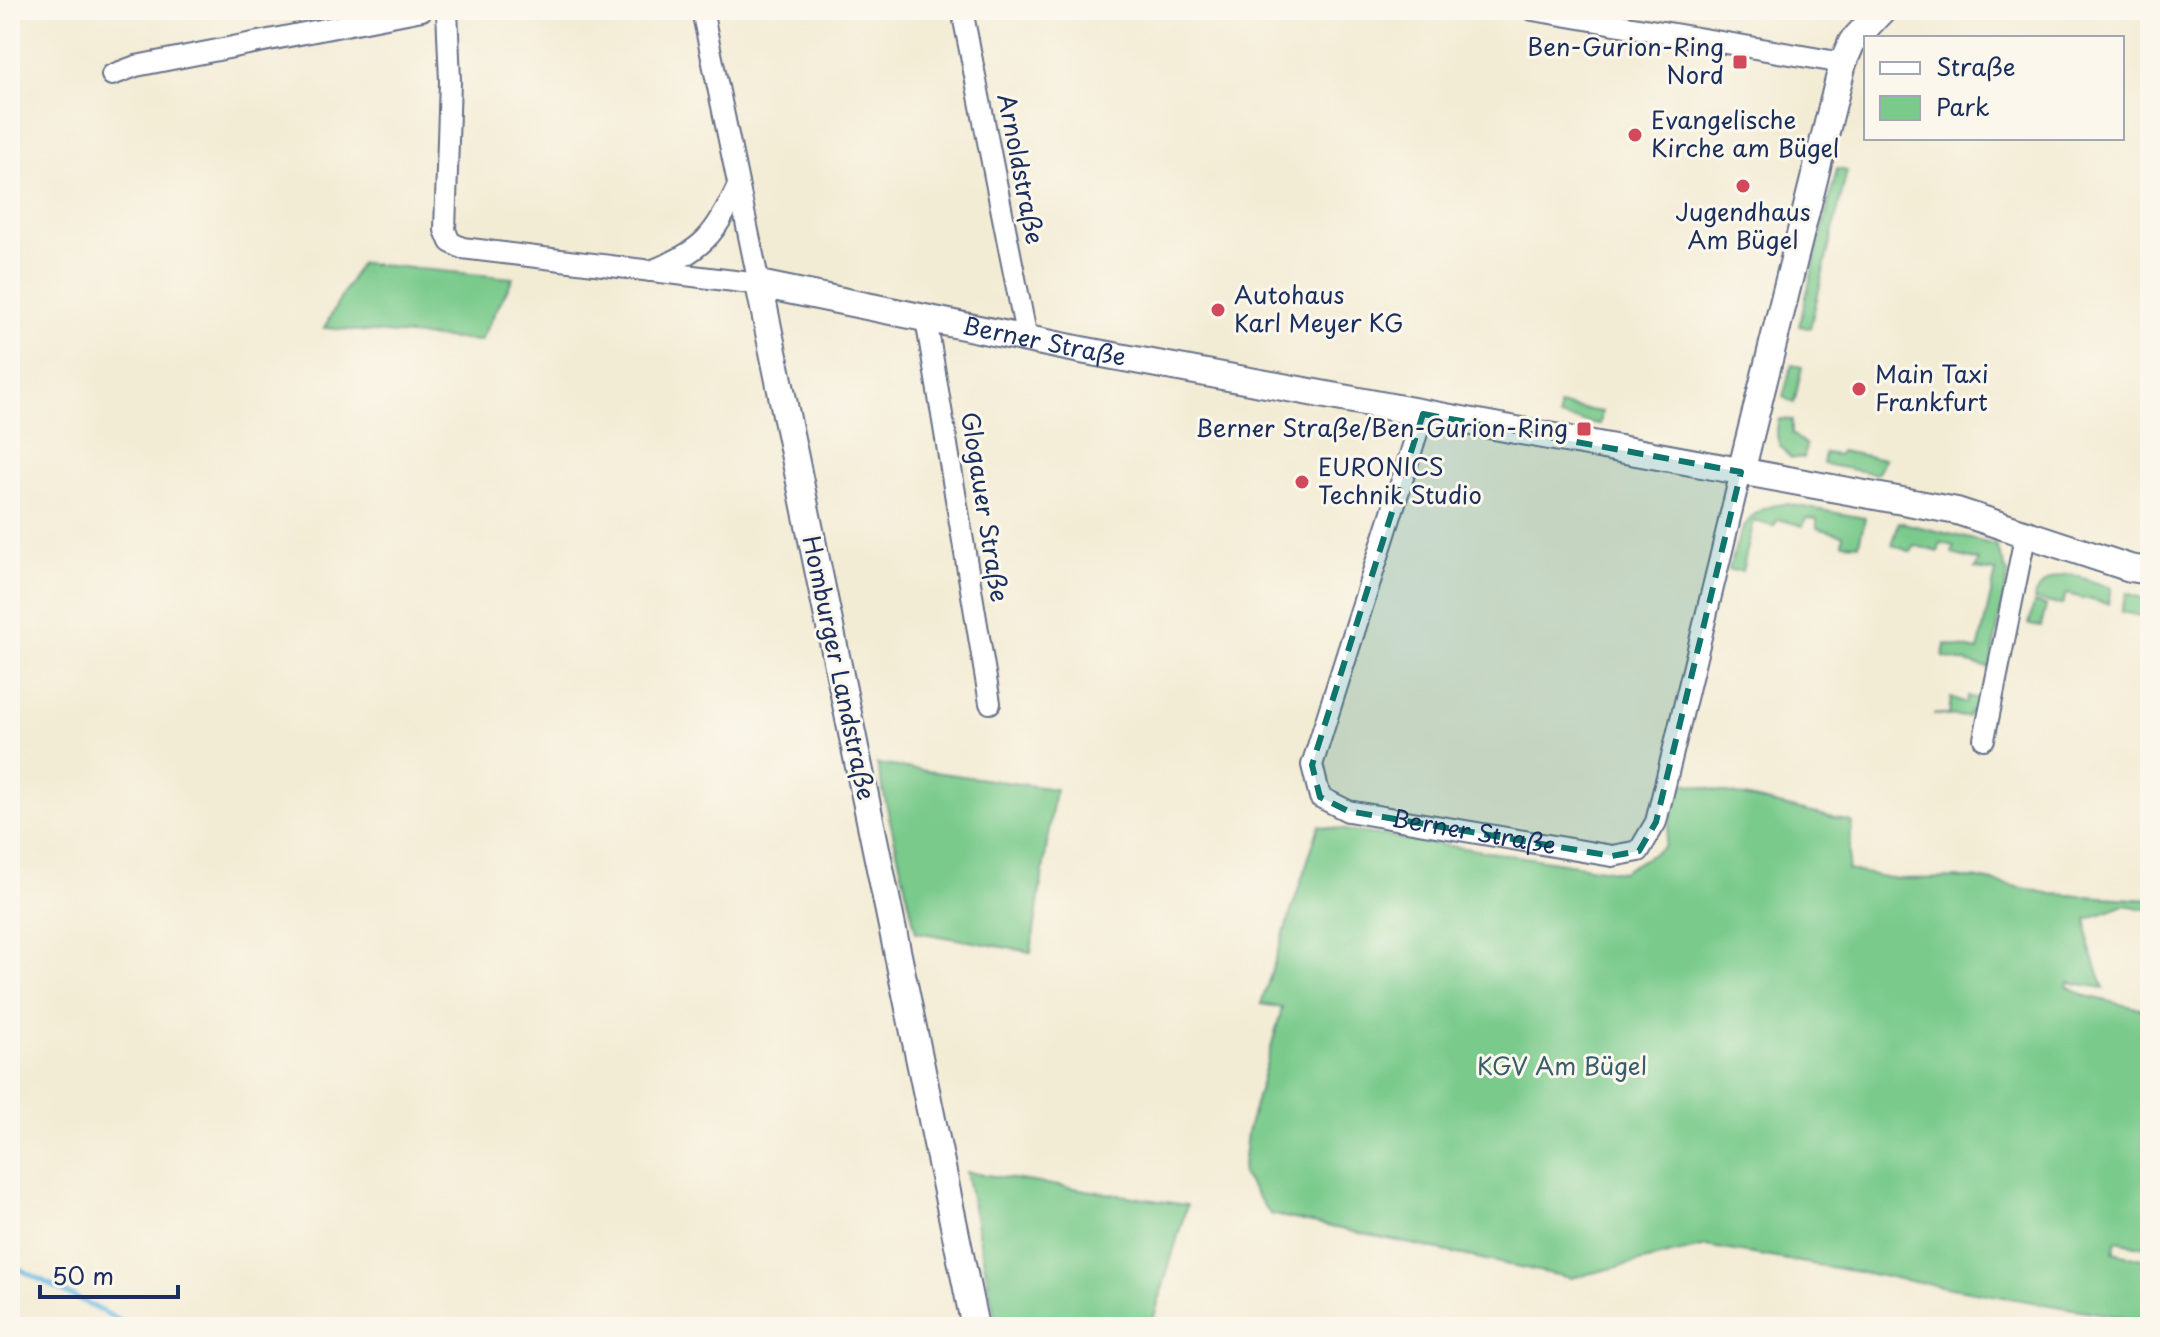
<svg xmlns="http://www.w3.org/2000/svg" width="2160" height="1337" viewBox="0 0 2160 1337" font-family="'Playpen Sans',sans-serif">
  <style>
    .green { fill: #79ca8b; stroke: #4a7c74; stroke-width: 2 }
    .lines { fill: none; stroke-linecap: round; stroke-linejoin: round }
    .stream { stroke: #68b8e3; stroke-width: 5 }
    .minor-casing { stroke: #677188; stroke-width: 24 }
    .tertiary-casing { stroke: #677188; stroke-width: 30 }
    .minor { stroke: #fff; stroke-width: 20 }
    .tertiary { stroke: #fff; stroke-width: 26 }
    .marked { fill: #0f766e; fill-opacity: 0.2; stroke: #0f766e; stroke-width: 6; stroke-dasharray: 16 10; stroke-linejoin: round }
    .poi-dot { fill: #d1495b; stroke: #fbf7ec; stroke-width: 3 }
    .labels { text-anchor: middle; stroke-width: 6; stroke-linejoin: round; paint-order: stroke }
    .poi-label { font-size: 24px; fill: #1b2f5e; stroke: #fbf7ec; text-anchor: start }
    .street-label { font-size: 24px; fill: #1b2f5e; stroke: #fbf7ec }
    .park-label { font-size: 24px; fill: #375e6c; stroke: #fbf7ec }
  </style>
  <rect width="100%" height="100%" fill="#fbf7ec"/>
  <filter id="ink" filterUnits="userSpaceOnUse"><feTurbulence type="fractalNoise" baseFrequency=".0125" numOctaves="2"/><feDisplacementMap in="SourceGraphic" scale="16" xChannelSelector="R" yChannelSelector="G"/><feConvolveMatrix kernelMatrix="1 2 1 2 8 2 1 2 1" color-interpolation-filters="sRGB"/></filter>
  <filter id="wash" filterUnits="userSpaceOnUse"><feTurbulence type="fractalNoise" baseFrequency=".006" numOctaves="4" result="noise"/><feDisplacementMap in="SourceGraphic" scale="32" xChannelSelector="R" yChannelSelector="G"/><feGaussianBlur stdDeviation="1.8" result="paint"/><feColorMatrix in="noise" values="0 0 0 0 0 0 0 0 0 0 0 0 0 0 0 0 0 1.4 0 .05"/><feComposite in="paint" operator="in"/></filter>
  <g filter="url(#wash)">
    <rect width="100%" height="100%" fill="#f3ecd5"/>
    <path class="green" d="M 1837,169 L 1847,171 L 1810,328 L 1799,326 Z
      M 360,263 L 513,278 L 480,341 L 324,328 Z
      M 1792,365 L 1802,367 L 1794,403 L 1783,397 Z
      M 1559,405 L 1602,412 L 1600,424 L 1559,417 Z
      M 1779,419 L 1792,420 L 1792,434 L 1806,445 L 1804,458 L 1791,458 C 1778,447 1774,436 1779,419 Z
      M 1840,451 L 1885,459 L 1877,474 L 1823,464 L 1825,453 L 1838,455 Z
      M 1787,504 L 1865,518 L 1859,544 L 1842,543 L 1843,535 L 1817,528 L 1817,519 L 1806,518 L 1803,526 L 1778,519 L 1774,526 L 1754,521 L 1742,571 L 1729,570 C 1739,535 1745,505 1787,504 Z
      M 1899,522 L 1996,545 L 2008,574 L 1990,668 L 1943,657 L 1945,644 L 1978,651 L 1996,572 L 1975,569 L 1979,561 L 1952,554 L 1954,546 L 1941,543 L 1938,552 L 1914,545 L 1911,552 L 1892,545 Z
      M 2071,574 L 2111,588 L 2108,604 L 2066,594 L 2062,605 L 2034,600 C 2038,583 2054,575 2071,574 Z
      M 2127,593 L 2150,601 L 2150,618 L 2121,612 Z
      M 2034,603 L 2046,606 L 2041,627 L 2029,625 Z
      M 1968,696 L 1979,700 L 1967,717 L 1933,714 L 1949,716 L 1951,697 L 1966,703 Z
      M 877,764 L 1055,789 L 1031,952 L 916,932 Z
      M 1680,782 L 1852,822 L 1848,870 L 1895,879 L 1974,878 L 2052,894 L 2150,900 L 2150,910 L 2125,905 L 2087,919 L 2089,946 L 2104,988 L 2068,982 L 2067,986 L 2086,996 L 2150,1011 L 2150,1248 L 2116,1241 L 2113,1252 L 2150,1261 L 2150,1322 L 1706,1246 L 1571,1278 L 1270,1214 L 1242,1174 L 1247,1133 L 1282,1008 L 1261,1004 L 1319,826 L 1622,872 L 1664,847 Z
      M 966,1172 L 1187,1205 L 1151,1327 L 997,1327 Z"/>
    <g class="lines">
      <path class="stream" d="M 10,1264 L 133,1327"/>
    </g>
  </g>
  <g filter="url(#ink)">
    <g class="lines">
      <g class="minor-casing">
        <g id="minor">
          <path d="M 447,10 L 450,81 L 445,230 L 450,242 L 462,248 L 759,284 L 702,10"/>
          <path d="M 962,10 L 1027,339"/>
          <path d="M 1533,10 L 1843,63"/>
          <path d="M 112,75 L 136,66 L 422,10"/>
          <path d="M 651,271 C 702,251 715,236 738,186"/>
          <path d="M 926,319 L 990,703"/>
          <path id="s1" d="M 1423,414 L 1312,765 L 1320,797 L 1348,811 L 1612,856 L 1639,851 L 1656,822 L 1741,472"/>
          <path d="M 1984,739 L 2026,532"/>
        </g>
      </g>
      <g class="tertiary-casing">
        <g id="tertiary">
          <path d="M 1741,472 L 1843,63 L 1852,42 L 1882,10"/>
          <path id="s2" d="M 975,1327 L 759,284 L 1081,350 L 1957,511 L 2130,568 L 2150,571"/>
        </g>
      </g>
      <use href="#minor" class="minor"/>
      <use href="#tertiary" class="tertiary"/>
    </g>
  </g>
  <path class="marked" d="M 1423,414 L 1741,472 L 1656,822 L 1639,851 L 1612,856 L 1348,811 L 1320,797 L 1312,765 Z"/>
  <g class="poi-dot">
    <rect x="1732" y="54" width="16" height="16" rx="4"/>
    <circle cx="1635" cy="135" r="8"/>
    <circle cx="1743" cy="186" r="8"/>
    <circle cx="1218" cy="310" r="8"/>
    <circle cx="1859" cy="389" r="8"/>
    <rect x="1576" y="421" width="16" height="16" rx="4"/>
    <circle cx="1302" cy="482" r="8"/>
  </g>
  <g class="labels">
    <g class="poi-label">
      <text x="1724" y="56" text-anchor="end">Ben-Gurion-Ring<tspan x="1724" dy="28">Nord</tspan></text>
      <text x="1651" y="129">Evangelische<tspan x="1651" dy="28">Kirche am Bügel</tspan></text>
      <text x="1743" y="221" text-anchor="middle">Jugendhaus<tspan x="1743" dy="28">Am Bügel</tspan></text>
      <text x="1234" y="304">Autohaus<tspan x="1234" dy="28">Karl Meyer KG</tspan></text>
      <text x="1875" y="383">Main Taxi<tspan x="1875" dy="28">Frankfurt</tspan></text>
      <text x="1568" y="437" text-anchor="end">Berner Straße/Ben-Gurion-Ring</text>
      <text x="1318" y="476">EURONICS<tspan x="1318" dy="28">Technik Studio</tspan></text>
    </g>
    <g class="street-label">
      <text transform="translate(1020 169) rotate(79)" y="8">Arnoldstraße</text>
      <text dy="8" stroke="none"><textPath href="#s2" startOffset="1356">Berner Straße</textPath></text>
      <text transform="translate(984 507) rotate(81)" y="8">Glogauer Straße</text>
      <text transform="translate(838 668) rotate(78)" y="8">Homburger Landstraße</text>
      <text dy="8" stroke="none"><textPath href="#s1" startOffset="560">Berner Straße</textPath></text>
    </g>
    <g class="park-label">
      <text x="1562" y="1075">KGV Am Bügel</text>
    </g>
  </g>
  <rect width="2160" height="1337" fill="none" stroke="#fbf7ec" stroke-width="40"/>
  <rect x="1864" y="36" width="260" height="104" fill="#fbf7ec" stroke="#a1a7b3" stroke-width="2"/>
  <rect x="1880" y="62" width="40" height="12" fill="#ffffff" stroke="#a1a7b3" stroke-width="2"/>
  <text x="1936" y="76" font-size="24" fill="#1b2f5e">Straße</text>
  <rect x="1880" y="96" width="40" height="24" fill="#79ca8b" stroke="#a1a7b3" stroke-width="2"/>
  <text x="1936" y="116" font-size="24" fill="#1b2f5e">Park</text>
  <path d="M40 1285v12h138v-12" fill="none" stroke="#1b2f5e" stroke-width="4"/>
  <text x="52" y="1285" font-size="24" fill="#1b2f5e" stroke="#fbf7ec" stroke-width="6" paint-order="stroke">50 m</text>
</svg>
